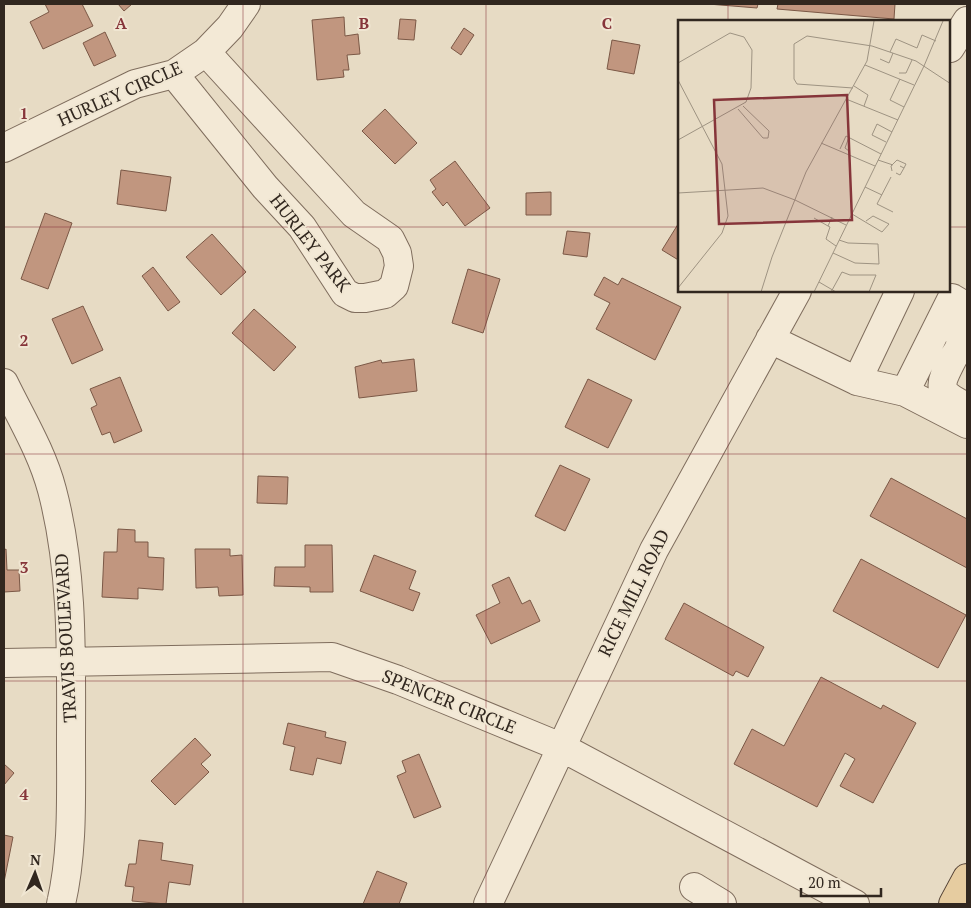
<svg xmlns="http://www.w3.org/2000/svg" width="971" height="908" viewBox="0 0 971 908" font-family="'PT Serif',serif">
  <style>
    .building { fill: #c1967f; stroke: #7b5846 }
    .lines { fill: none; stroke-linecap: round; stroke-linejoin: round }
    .minor-casing { stroke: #7f6d5d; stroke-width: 30 }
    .major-casing { stroke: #4e3c30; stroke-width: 30 }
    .minor { stroke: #f3e9d6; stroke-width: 28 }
    .major { stroke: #e6cca0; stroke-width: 28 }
    .grid { fill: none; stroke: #86353a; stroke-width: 1; stroke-opacity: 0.55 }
    .labels { text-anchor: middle; stroke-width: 4; stroke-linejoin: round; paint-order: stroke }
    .street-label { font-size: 18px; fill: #31271f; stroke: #f0e6d2 }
    .inset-road { fill: none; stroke: #9e9382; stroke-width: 1 }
    .view { fill: #86353a; fill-opacity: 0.15; stroke: #86353a; stroke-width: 2.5 }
    .inset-edge { fill: none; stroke: #31271f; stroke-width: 2.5 }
    .grid-label { font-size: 16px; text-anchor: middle; font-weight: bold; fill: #86353a; stroke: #f0e6d2; stroke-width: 4; stroke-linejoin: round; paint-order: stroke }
  </style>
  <rect width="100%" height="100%" fill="#e7dbc4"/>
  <path class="building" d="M 45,4 L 82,4 L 93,26 L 43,49 L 30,22 L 49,12 Z
    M 118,4 L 132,4 L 124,11 Z
    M 708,4 L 758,4 L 757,8 Z
    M 778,4 L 895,4 L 894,19 L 777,9 Z
    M 344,17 L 345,36 L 358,34 L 360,54 L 347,55 L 349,70 L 343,70 L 344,77 L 317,80 L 312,20 Z
    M 400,19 L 416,20 L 414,40 L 398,39 Z
    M 464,28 L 474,35 L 461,55 L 451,48 Z
    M 105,32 L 116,56 L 94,66 L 83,43 Z
    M 612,40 L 640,45 L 634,74 L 607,69 Z
    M 385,109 L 417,143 L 395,164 L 362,131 Z
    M 455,161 L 490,208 L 465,226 L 447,202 L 443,206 L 432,192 L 436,189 L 430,180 Z
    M 121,170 L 171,177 L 166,211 L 117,204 Z
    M 551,192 L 551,215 L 526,215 L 526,193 Z
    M 45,213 L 72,223 L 48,289 L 21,279 Z
    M 680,221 L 680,261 L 662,250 Z
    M 567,231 L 590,233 L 587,257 L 563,254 Z
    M 212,234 L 246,272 L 221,295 L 186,257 Z
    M 153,267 L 180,302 L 168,311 L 142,276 Z
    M 468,269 L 500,279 L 483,333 L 452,323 Z
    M 604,277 L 618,285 L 622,278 L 681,307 L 655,360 L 596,329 L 610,303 L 594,295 Z
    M 83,306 L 103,350 L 72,364 L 52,319 Z
    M 254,309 L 296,347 L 274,371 L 232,333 Z
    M 414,359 L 417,391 L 359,398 L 355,367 L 381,360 L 382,363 Z
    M 120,377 L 142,431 L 114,443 L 110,432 L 102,435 L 91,408 L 97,405 L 90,389 Z
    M 588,379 L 632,400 L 608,448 L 565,427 Z
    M 560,465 L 590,479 L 565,531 L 535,516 Z
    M 258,476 L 288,477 L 287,504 L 257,503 Z
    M 891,478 L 967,519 L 967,568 L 870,516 Z
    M 118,529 L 135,530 L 135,542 L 148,542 L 148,557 L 164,558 L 163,590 L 138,588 L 138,599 L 102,597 L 104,552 L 117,552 Z
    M 305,545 L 332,545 L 333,592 L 310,592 L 310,587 L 274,586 L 275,567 L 305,567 Z
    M 6,549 L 7,570 L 19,570 L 20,591 L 4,592 L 4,550 Z
    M 195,549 L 230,549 L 230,556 L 242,555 L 243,595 L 219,596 L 218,587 L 196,588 Z
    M 374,555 L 416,571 L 409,589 L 420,593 L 413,611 L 360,591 Z
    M 861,559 L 966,615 L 938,668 L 833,611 Z
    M 509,577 L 522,604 L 530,600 L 540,621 L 491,644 L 476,615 L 500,603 L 492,585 Z
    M 684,603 L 764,647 L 748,677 L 736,671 L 733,676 L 665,639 Z
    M 821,677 L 881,709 L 883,705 L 916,723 L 873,803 L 840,786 L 855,759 L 845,753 L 817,807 L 734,764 L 752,729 L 784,746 Z
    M 288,723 L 326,732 L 325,737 L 346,742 L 341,764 L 317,758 L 313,775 L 290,770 L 295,747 L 283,744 Z
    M 195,738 L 211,755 L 201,764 L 209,772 L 175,805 L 151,781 Z
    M 419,754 L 441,807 L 414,818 L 397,776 L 406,772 L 402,761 Z
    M 4,764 L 14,773 L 4,785 Z
    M 4,835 L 13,837 L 4,882 Z
    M 139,840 L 163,843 L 161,860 L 193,865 L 190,885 L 169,882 L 166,904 L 132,901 L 134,887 L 125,886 L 129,864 L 136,864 Z
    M 377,871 L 407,883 L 399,904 L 363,904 Z"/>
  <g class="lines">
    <g class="minor-casing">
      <path id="minor" d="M 950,48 L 967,21
        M 174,74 L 265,187 L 302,227 L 345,293 L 355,298 L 365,298 L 385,294 L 394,286 L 399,266 L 397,253 L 390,239 L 354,214 L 206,52
        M 4,148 L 135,84 L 174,74 L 206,52 L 230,27 L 246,4
        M 967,314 C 957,332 963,328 960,344 C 960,348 956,353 953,358 C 938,387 936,392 967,407
        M 770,339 L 857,381 L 905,392 L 967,424
        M 857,381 L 900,291
        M 4,383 C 21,418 42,452 52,490 C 74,573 71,661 71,746 C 71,799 73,852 61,904
        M 905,392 L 952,298 L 967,307
        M 4,663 L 332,657 L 398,680 L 561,747 L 855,904
        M 694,887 L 722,904
        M 488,904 L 654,550 L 797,291"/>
    </g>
    <g class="major-casing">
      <path id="major" d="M 953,904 L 967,878"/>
    </g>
    <use href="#minor" class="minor"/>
    <use href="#major" class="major"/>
  </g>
  <path class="grid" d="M 243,4 L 243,904M 486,4 L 486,904M 728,4 L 728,21M 4,227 L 680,227M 950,227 L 967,227M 728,291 L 728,904M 4,454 L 967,454M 4,681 L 967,681"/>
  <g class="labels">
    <g class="street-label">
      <text transform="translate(120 94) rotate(-24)" y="6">HURLEY CIRCLE</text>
      <text transform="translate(310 243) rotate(52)" y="6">HURLEY PARK</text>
      <text transform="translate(634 593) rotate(-64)" y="6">RICE MILL ROAD</text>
      <text transform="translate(66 638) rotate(-93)" y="6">TRAVIS BOULEVARD</text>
      <text transform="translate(449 702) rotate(22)" y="6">SPENCER CIRCLE</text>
    </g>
  </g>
  <g transform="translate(678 20)">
    <rect width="272" height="272" fill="#e7dbc4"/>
    <path class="inset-road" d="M 212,32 L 218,19 L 239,28 L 244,15 L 258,21M 202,39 L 211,43 L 215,33M 0,43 L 52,13 L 66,17 L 74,30 L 73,68 L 68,82 L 0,120M 187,45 L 236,65M 221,53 L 228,53 L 234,40M 222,59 L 212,80 L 226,87M 0,60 L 44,144 L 50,196 L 44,213 L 0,268M 176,66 L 190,75 L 186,86M 175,68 L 119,64 L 116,59 L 116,24 L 129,16 L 194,26 L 238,41 L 273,64M 168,79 L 220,100M 60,89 L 85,118 L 90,118 L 91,111 L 65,86M 171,117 L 167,128 L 171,131M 208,122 L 194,115 L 199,104 L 214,112M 143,123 L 197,146M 162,129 L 168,116 L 203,134M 200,140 L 215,145M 214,151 L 213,146 L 219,140 L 228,144 L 226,148M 218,153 L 222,155 L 226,148 L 222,146M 213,157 L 199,184 L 215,192M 187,167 L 204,175M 0,173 L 85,168 L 117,180 L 168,205M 174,194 L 204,212 L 211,204 L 195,196 L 188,201M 136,198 L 150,206 L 154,197M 150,206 L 152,207 L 148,219 L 158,226M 155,233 L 177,243 L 201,244 L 200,224 L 170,223 L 161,220M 141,262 L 158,272M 83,272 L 94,237 L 128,152 L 189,41 L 196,1M 136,272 L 246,46 L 265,1M 153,272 L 164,252 L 172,255 L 198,255 L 191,272"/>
    <path class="view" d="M 169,75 L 174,200 L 41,204 L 36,80 Z"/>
    <rect width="272" height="272" class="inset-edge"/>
  </g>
  <g class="grid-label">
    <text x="121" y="29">A</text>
    <text x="364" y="29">B</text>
    <text x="607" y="29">C</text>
    <text x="24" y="119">1</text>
    <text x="24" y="346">2</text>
    <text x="24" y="573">3</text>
    <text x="24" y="800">4</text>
  </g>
  <rect width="971" height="908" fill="none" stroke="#31271f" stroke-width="10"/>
  <g transform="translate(35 873) rotate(2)" stroke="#f0e6d2" stroke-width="4" paint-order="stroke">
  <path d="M0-4L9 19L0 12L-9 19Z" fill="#31271f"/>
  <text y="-8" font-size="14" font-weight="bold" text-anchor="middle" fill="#31271f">N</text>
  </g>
  <path d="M801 888v8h80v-8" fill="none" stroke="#31271f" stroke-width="2.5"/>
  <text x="808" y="888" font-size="15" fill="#31271f" stroke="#f0e6d2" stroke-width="4" paint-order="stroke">20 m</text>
</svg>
